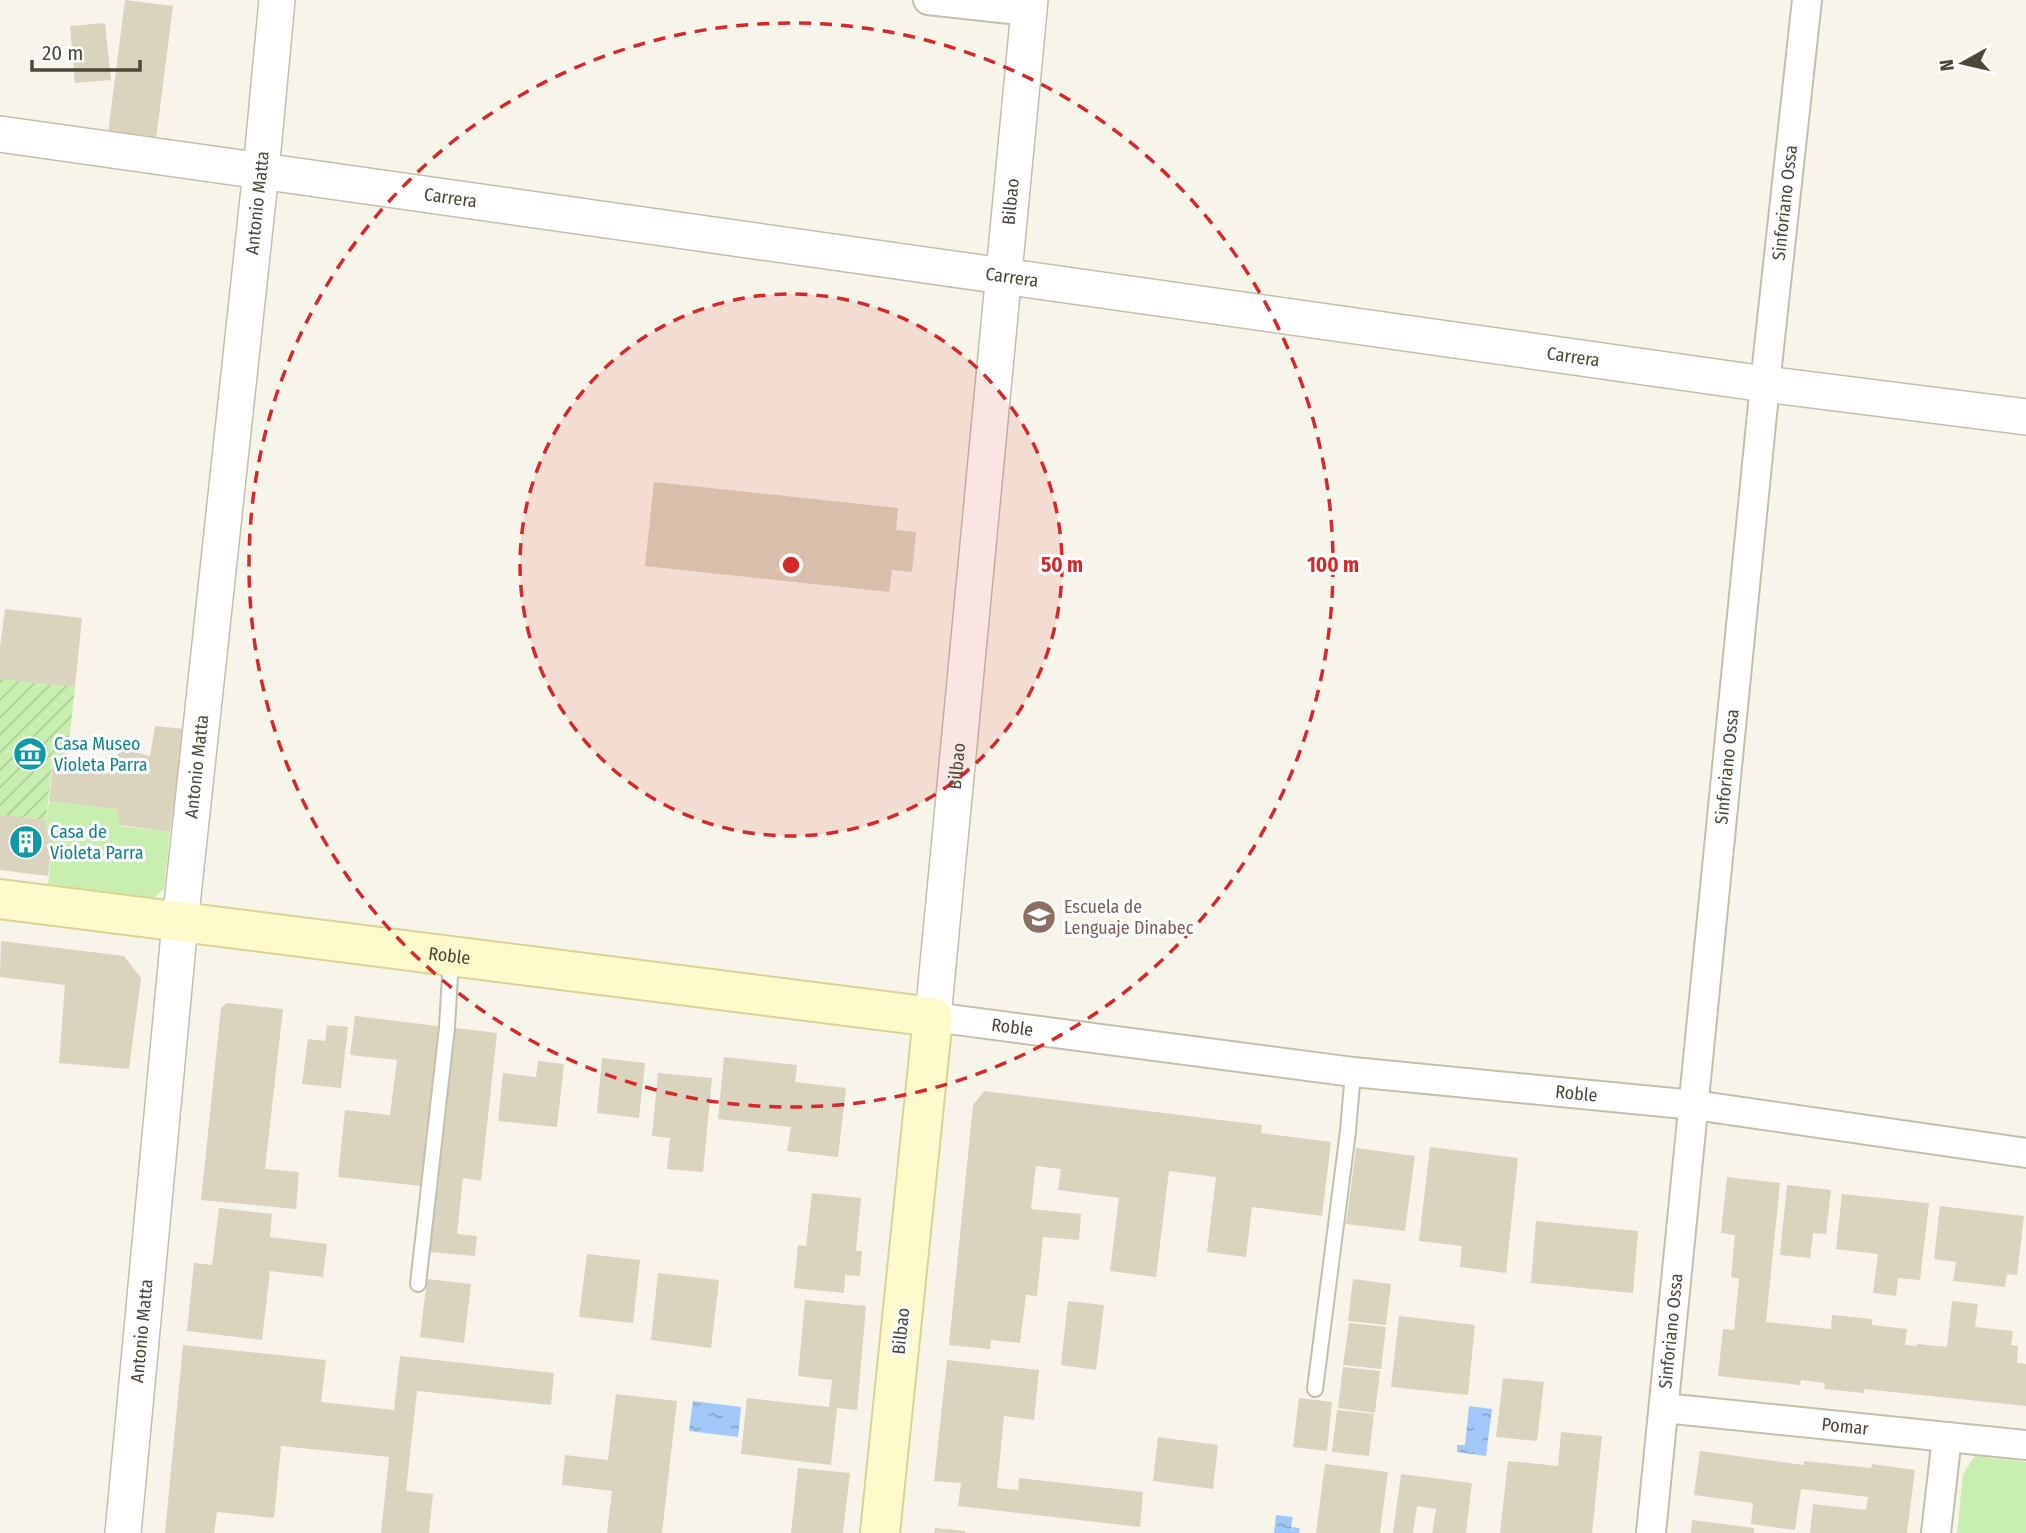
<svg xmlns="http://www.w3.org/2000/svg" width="2026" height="1533" viewBox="0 0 2026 1533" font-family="'Fira Sans Condensed',sans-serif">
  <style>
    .park { fill: #c8efaf }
    .garden { fill: url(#garden-furrows) }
    .water { fill: url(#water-ripples) }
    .building { fill: #dad3be }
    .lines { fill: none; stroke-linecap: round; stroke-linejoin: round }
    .service-casing { stroke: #c3bfab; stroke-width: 18 }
    .minor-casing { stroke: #c3bfab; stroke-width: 32 }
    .tertiary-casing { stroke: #c3bfab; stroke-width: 38 }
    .secondary-casing { stroke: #dbd395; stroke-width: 42 }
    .service { stroke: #fff; stroke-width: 14 }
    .minor { stroke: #fff; stroke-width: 28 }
    .tertiary { stroke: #fff; stroke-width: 35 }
    .secondary { stroke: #fffacc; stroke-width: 38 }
    .ring { fill: none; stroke: #d62828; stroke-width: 3.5; stroke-dasharray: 12 9 }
    .labels { text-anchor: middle; stroke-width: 6; stroke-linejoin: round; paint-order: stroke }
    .street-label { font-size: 18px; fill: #4c4737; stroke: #fff }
    .culture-label { font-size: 18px; fill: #0d838f; stroke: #fff; text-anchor: start }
    .education-label { font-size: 18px; fill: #785e54; stroke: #fff; text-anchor: start }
    .centre { fill: #d62828; stroke: #fff; stroke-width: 3.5 }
    .ring-label { font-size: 21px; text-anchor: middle; font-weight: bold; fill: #d62828; stroke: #fff; stroke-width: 6; stroke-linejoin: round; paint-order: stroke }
  </style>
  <defs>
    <pattern id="garden-furrows" width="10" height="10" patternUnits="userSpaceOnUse" patternTransform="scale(1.75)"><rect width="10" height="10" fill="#c8efaf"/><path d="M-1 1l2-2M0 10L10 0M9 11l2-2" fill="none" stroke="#adce97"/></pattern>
    <pattern id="water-ripples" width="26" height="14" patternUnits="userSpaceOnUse" patternTransform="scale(1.75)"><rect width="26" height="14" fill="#a1c8f9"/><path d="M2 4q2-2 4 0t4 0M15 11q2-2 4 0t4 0" fill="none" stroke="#85a4ca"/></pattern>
  </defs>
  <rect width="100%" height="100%" fill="#f7f5ea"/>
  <path class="park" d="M 49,801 L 121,809 L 119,826 L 170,832 L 164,889 L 151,900 L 48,887 L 53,831 L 45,830 Z
    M 1975,1456 L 2026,1462 L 2026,1533 L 1957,1533 L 1963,1474 Z"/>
  <path class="garden" d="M 0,679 L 75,687 L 67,759 L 53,758 L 46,820 L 0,815 Z"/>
  <path class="water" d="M 693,1401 L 741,1407 L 738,1437 L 689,1431 Z
    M 1469,1406 L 1492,1409 L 1486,1456 L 1457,1452 L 1457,1445 L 1465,1445 Z
    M 1276,1515 L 1293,1517 L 1291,1527 L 1300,1528 L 1299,1533 L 1274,1533 Z"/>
  <path class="building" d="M 125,0 L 173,6 L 156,139 L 108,133 Z
    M 105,23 L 111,80 L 75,83 L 70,26 Z
    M 654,482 L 898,508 L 896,530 L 916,532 L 912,572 L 892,570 L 889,592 L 645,566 Z
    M 5,609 L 82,618 L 75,687 L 0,679 L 0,647 Z
    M 155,726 L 185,729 L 170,832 L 119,825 L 118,809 L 49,801 L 53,764 L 108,773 L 116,763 L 120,748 L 150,756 Z
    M 0,815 L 46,820 L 45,830 L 53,831 L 48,876 L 0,870 Z
    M 1,941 L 124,956 L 141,978 L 129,1069 L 59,1063 L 65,985 L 0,977 Z
    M 227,1003 L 283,1009 L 265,1169 L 299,1172 L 296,1209 L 201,1200 L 221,1008 Z
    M 355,1016 L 438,1026 L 421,1186 L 338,1177 L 345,1110 L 390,1115 L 397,1060 L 350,1055 Z
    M 327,1025 L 348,1027 L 341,1088 L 302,1084 L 308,1039 L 325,1041 Z
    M 455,1028 L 497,1033 L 481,1181 L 463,1178 L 457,1234 L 477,1236 L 475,1256 L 430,1252 Z
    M 724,1057 L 797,1065 L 795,1082 L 846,1088 L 838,1157 L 787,1151 L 791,1127 L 718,1119 Z
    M 602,1058 L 645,1063 L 639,1118 L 597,1113 Z
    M 538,1061 L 564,1064 L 557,1127 L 498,1121 L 503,1073 L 536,1077 Z
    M 658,1073 L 712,1078 L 703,1172 L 667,1169 L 670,1138 L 652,1136 Z
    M 984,1091 L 1262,1125 L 1261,1133 L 1331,1142 L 1322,1216 L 1252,1207 L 1246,1257 L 1207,1252 L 1216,1177 L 1169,1171 L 1156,1277 L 1110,1271 L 1119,1198 L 1058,1190 L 1061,1169 L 1036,1166 L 1031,1209 L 1081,1214 L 1079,1240 L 1043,1237 L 1037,1296 L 1026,1295 L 1020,1343 L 991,1340 L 990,1349 L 949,1345 L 973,1105 Z
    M 1430,1147 L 1518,1158 L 1506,1273 L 1460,1267 L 1462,1246 L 1419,1241 Z
    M 1356,1148 L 1415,1156 L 1405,1231 L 1346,1224 Z
    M 1727,1177 L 1780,1183 L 1766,1322 L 1831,1329 L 1832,1315 L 1872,1319 L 1872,1325 L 1907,1329 L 1905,1345 L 1917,1346 L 1917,1344 L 1947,1347 L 1952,1301 L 1978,1304 L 1975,1327 L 2013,1331 L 2011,1345 L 2018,1346 L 2017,1363 L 2026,1364 L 2026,1406 L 1864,1389 L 1864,1393 L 1824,1389 L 1825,1383 L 1801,1380 L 1800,1385 L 1718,1376 L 1723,1329 L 1734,1330 L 1739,1279 L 1731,1277 L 1735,1235 L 1721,1233 Z
    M 1787,1185 L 1831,1190 L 1826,1234 L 1813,1233 L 1810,1258 L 1780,1255 Z
    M 812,1193 L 861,1198 L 856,1251 L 862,1251 L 860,1276 L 845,1275 L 844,1293 L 794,1288 L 798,1245 L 806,1246 Z
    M 1842,1194 L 1929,1203 L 1920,1280 L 1898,1278 L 1896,1296 L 1873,1293 L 1878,1254 L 1836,1249 Z
    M 1940,1206 L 2024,1216 L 2017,1275 L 2007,1274 L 2005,1287 L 1953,1281 L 1956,1262 L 1934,1259 Z
    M 219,1208 L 272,1214 L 270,1237 L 327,1244 L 323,1277 L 270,1271 L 262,1340 L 187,1331 L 194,1263 L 212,1265 Z
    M 1536,1221 L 1638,1231 L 1633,1293 L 1531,1283 Z
    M 587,1254 L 640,1260 L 633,1323 L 579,1317 Z
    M 658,1273 L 719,1280 L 711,1348 L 651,1340 Z
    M 427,1279 L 471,1284 L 464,1343 L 420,1337 Z
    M 1353,1279 L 1391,1284 L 1386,1325 L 1348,1321 Z
    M 805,1300 L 866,1306 L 857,1410 L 837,1408 L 831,1465 L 741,1454 L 747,1398 L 829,1407 L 832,1380 L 798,1376 Z
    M 1068,1301 L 1104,1305 L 1096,1370 L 1061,1365 Z
    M 1399,1316 L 1475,1325 L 1468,1395 L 1391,1387 Z
    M 1349,1323 L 1386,1327 L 1381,1369 L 1343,1365 Z
    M 183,1345 L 326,1360 L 321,1402 L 394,1410 L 400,1356 L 554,1373 L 551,1405 L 417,1391 L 406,1491 L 433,1494 L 429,1533 L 381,1533 L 389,1457 L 281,1446 L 274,1518 L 217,1512 L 214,1533 L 165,1533 Z
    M 947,1360 L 1039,1370 L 1034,1420 L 1004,1416 L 997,1488 L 1018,1490 L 1019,1478 L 1143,1492 L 1140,1527 L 958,1506 L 961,1483 L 934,1481 Z
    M 1343,1367 L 1380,1371 L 1375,1413 L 1338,1408 Z
    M 1503,1378 L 1544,1382 L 1537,1441 L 1496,1437 Z
    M 616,1394 L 677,1401 L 662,1533 L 607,1533 L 612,1491 L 562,1485 L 565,1455 L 608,1460 Z
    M 1299,1398 L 1332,1402 L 1327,1451 L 1293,1447 Z
    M 1337,1410 L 1374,1414 L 1369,1456 L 1332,1452 Z
    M 1561,1432 L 1602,1436 L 1592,1533 L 1500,1533 L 1508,1461 L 1558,1466 Z
    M 1158,1437 L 1218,1445 L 1213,1489 L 1153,1481 Z
    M 1700,1451 L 1804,1465 L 1804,1461 L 1871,1468 L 1872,1464 L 1915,1470 L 1907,1533 L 1810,1533 L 1813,1504 L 1866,1510 L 1868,1497 L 1801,1489 L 1795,1530 L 1751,1524 L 1753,1503 L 1694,1495 Z
    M 1325,1464 L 1388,1472 L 1380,1533 L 1316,1533 Z
    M 798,1468 L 850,1473 L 843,1533 L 791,1533 Z
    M 1401,1474 L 1472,1483 L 1466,1533 L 1432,1533 L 1436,1509 L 1417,1506 L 1413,1533 L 1393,1533 Z
    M 1692,1520 L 1754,1528 L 1754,1533 L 1691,1533 Z
    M 935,1528 L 965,1531 L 965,1533 L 934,1533 Z"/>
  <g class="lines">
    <g class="service-casing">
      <path id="service" d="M 418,1284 L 447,1027 L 451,958
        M 1315,1389 L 1348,1131 L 1353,1072"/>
    </g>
    <g class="minor-casing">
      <g id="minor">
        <path d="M 928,0 L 1029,11"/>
        <path id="s1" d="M 933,1017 L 1353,1072 L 1694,1105 L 2026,1153"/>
        <path id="s2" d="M 1664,1408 L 2026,1445"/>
        <path id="s3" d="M 1651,1533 L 1765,384 L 1807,0"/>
        <path d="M 1936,1533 L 1947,1437"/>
      </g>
    </g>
    <g class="tertiary-casing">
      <g id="tertiary">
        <path id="s4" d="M 0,134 L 1765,384 L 2026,417"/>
        <path id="s5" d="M 933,1017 L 1030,0"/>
        <path id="s6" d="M 123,1533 L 180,923 L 261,171 L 277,0"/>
      </g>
    </g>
    <g class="secondary-casing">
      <g id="secondary">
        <path id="s7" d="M 0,899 L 933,1017 L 880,1533"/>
      </g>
    </g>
    <use href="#service" class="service"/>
    <use href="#minor" class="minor"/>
    <use href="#tertiary" class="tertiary"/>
    <use href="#secondary" class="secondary"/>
  </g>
  <circle cx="791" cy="565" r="271" fill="#d62828" fill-opacity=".12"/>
  <g class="ring">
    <circle cx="791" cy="565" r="271"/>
    <circle cx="791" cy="565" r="542"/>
  </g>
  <defs>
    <g id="museum-disc" transform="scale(1.75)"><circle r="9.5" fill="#0f9aa8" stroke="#fff"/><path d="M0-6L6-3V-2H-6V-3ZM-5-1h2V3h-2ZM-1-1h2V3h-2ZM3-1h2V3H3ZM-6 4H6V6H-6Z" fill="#fff"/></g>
    <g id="building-disc" transform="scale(1.75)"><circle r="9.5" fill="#0f9aa8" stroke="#fff"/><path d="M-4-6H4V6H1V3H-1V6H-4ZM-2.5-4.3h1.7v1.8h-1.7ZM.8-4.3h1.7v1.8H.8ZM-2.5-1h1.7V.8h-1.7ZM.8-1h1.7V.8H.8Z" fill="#fff"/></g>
    <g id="school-disc" transform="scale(1.75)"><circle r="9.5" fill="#8d6e63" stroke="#fff"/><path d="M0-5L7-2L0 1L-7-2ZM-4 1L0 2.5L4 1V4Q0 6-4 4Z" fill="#fff"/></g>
  </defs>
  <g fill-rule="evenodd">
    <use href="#museum-disc" x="30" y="754"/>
    <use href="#building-disc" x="26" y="842"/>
    <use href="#school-disc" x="1039" y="917"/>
  </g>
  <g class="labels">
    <g class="street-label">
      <text dy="6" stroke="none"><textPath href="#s4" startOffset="455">Carrera</textPath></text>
      <text dy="6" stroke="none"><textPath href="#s6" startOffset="1337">Antonio Matta</textPath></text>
      <text dy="6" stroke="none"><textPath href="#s5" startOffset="819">Bilbao</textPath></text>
      <text dy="6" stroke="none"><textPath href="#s3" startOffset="1337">Sinforiano Ossa</textPath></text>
      <text dy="6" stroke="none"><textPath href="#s4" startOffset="1022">Carrera</textPath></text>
      <text dy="6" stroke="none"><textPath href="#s4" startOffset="1589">Carrera</textPath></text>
      <text dy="6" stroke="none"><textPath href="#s6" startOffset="770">Antonio Matta</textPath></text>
      <text dy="6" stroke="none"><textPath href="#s3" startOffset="770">Sinforiano Ossa</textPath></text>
      <text dy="6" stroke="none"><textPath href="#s5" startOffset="252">Bilbao</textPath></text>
      <text dy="6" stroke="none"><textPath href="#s7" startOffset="453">Roble</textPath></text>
      <text dy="6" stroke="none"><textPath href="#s1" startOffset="80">Roble</textPath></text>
      <text dy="6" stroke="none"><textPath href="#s1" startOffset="648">Roble</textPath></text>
      <text dy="6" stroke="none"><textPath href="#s6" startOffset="203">Antonio Matta</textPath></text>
      <text transform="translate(901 1331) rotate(-84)" y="6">Bilbao</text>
      <text dy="6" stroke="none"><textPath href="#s3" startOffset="203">Sinforiano Ossa</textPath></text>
      <text dy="6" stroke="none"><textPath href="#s2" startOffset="182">Pomar</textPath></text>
    </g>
    <g class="culture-label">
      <text x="54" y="750">Casa Museo<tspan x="54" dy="21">Violeta Parra</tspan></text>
      <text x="50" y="838">Casa de<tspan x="50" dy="21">Violeta Parra</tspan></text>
    </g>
    <g class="education-label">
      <text x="1064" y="913">Escuela de<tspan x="1064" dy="21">Lenguaje Dinabec</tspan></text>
    </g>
  </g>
  <circle cx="791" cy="565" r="10" class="centre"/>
  <g class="ring-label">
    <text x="1062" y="572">50 m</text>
    <text x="1333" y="572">100 m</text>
  </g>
  <g transform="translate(1963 63) rotate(262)" stroke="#ffffff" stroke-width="5" paint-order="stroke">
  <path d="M0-5L12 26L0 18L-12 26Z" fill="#4c4737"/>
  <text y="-10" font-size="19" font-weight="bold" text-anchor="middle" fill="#4c4737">N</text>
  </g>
  <path d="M32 60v10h108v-10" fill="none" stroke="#4c4737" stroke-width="3.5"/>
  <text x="42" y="60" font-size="21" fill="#4c4737" stroke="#ffffff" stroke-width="5" paint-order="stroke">20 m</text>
</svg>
